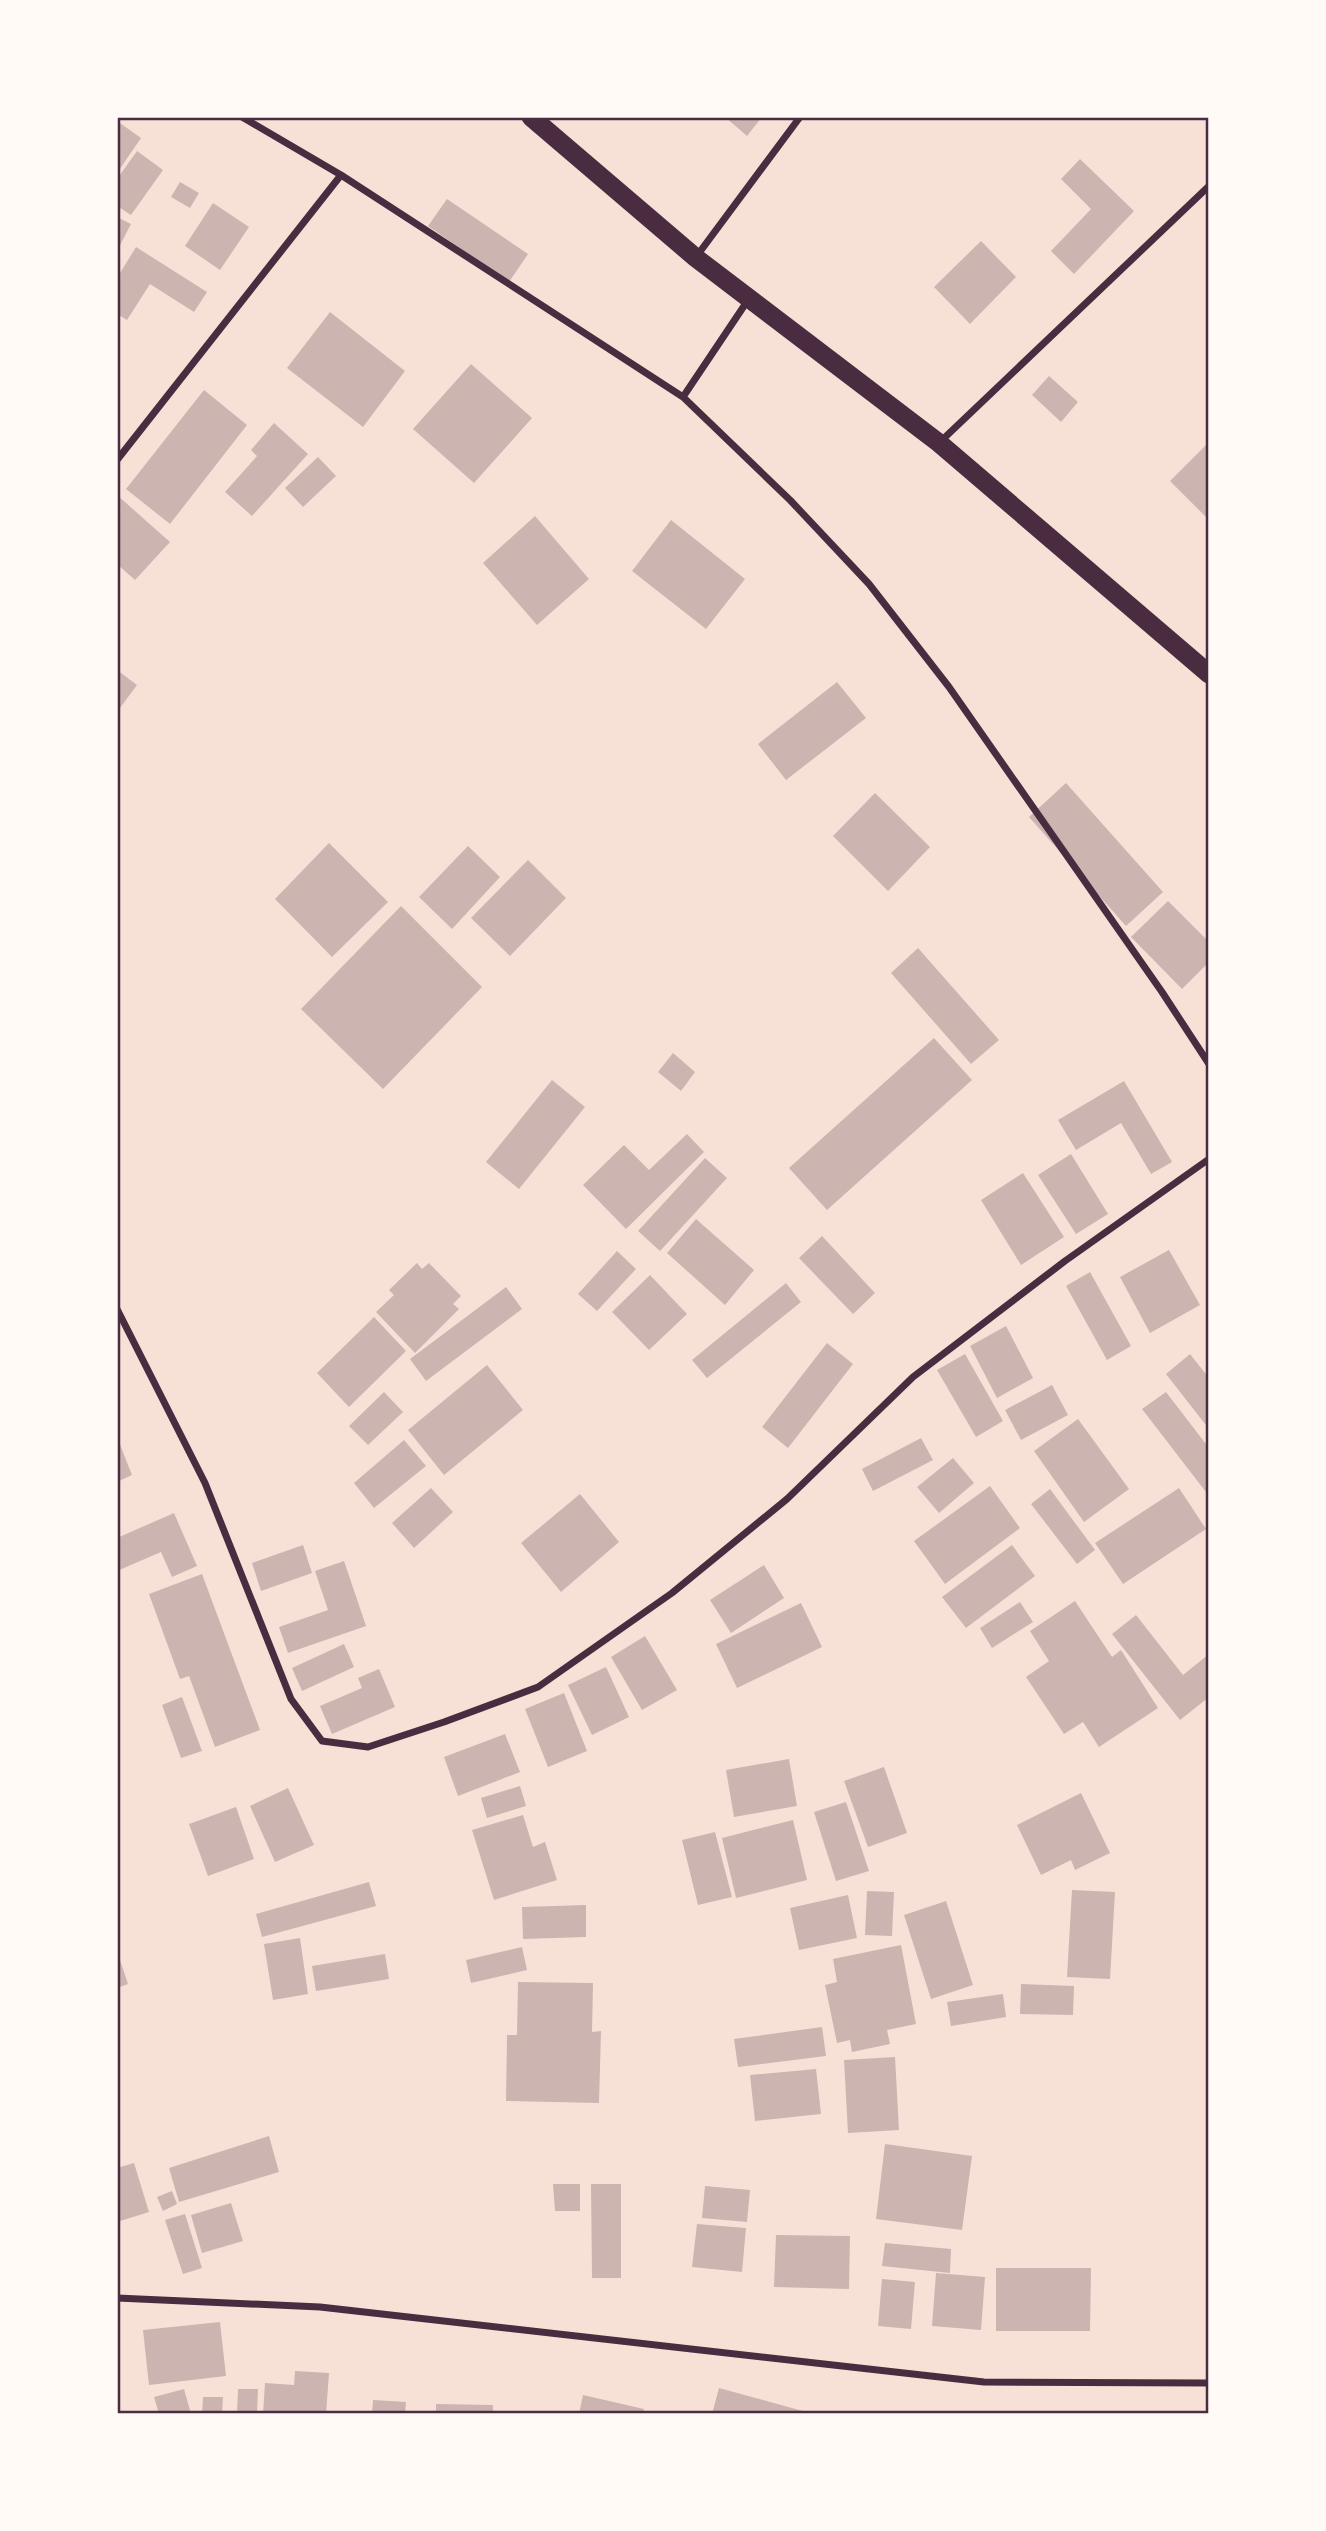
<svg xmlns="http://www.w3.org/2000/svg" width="1326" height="2531" viewBox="0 0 1326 2531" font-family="'Source Sans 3',sans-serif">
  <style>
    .building { fill: #ccb4b1 }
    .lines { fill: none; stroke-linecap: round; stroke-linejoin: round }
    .minor { stroke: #4a2c40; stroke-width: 7 }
    .trunk { stroke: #4a2c40; stroke-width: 19 }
    .neatline { fill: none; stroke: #4a2c40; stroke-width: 2.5 }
  </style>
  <rect width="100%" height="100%" fill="#f7e1d7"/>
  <path class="building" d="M 725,117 L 762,117 L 747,136 Z
    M 117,121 L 141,138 L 117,173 Z
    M 137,151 L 163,170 L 131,215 L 117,206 L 117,179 Z
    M 1080,159 L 1134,211 L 1074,274 L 1051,251 L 1091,209 L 1061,179 Z
    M 180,182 L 199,193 L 190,208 L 171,197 Z
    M 447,199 L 528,254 L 509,282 L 428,226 Z
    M 213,203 L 249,227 L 220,270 L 185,246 Z
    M 117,217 L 131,224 L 117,251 Z
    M 981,241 L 1016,277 L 970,324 L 934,287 Z
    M 136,247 L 207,292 L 194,312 L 150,284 L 127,320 L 117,314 L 117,278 Z
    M 330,312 L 405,371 L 363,427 L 287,368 Z
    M 471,364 L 532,418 L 474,483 L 413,429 Z
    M 1049,376 L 1078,402 L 1061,422 L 1032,395 Z
    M 204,390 L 247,425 L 170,524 L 126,489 Z
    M 274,423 L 308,454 L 252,516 L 225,492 L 257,456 L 251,450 Z
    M 1209,442 L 1209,520 L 1170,481 Z
    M 318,457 L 336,476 L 303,507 L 285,488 Z
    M 117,495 L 170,542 L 135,580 L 117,564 Z
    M 535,516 L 589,579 L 537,625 L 483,563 Z
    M 671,520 L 745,579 L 706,629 L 632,571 Z
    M 117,670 L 137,685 L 117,712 Z
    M 837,682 L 866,718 L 786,780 L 758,744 Z
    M 1066,783 L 1163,892 L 1126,926 L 1029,817 Z
    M 875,793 L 930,847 L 888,891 L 833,836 Z
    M 329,843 L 388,902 L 332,957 L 275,899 Z
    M 468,846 L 500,877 L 452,929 L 419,897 Z
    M 528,860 L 566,898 L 510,956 L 471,918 Z
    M 1168,901 L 1209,942 L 1209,962 L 1182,989 L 1131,937 Z
    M 401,906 L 482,987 L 383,1089 L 301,1009 Z
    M 918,948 L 999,1040 L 971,1064 L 891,973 Z
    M 934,1038 L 972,1080 L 827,1210 L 789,1168 Z
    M 673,1053 L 695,1072 L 681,1091 L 658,1072 Z
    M 552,1080 L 585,1107 L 519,1189 L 486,1162 Z
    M 1124,1081 L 1172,1162 L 1151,1174 L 1121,1123 L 1076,1150 L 1058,1120 Z
    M 687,1134 L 704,1152 L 626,1229 L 583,1185 L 624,1145 L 649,1170 Z
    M 1071,1154 L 1108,1214 L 1076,1234 L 1038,1175 Z
    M 705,1158 L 727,1178 L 660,1251 L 638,1231 Z
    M 1023,1173 L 1064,1237 L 1021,1265 L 981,1200 Z
    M 696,1219 L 754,1270 L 725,1305 L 667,1253 Z
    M 822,1236 L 875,1293 L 853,1314 L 799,1258 Z
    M 1169,1250 L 1200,1305 L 1150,1333 L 1120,1277 Z
    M 617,1251 L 636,1269 L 597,1311 L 578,1294 Z
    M 417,1263 L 422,1269 L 429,1263 L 461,1296 L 453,1304 L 459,1309 L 415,1353 L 376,1312 L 394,1295 L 389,1290 Z
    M 1090,1272 L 1131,1346 L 1107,1360 L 1066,1286 Z
    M 650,1275 L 687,1314 L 649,1350 L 612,1312 Z
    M 786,1283 L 801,1302 L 707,1378 L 692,1360 Z
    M 506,1287 L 522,1309 L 426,1381 L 410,1359 Z
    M 374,1317 L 406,1351 L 349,1407 L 317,1373 Z
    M 1006,1326 L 1033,1378 L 997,1398 L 970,1346 Z
    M 827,1343 L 853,1364 L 788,1448 L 762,1427 Z
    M 965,1354 L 1003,1421 L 976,1437 L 937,1370 Z
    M 1190,1354 L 1209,1378 L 1209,1429 L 1166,1374 Z
    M 487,1365 L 523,1410 L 444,1475 L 408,1430 Z
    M 1052,1385 L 1068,1415 L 1021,1440 L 1005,1410 Z
    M 384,1392 L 403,1412 L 368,1445 L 349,1426 Z
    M 1166,1392 L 1209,1448 L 1209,1496 L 1142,1409 Z
    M 1078,1419 L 1129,1489 L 1084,1522 L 1034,1451 Z
    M 117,1437 L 132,1475 L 117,1482 Z
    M 921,1438 L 933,1460 L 873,1491 L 862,1469 Z
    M 404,1440 L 426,1466 L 374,1508 L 354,1483 Z
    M 953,1458 L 974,1483 L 939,1513 L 917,1487 Z
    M 990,1486 L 1020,1528 L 945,1584 L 914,1541 Z
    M 431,1488 L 453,1512 L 414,1548 L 392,1523 Z
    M 1179,1488 L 1206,1529 L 1123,1584 L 1095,1543 Z
    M 1050,1489 L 1095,1550 L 1077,1564 L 1031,1504 Z
    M 580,1494 L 619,1542 L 561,1592 L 521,1543 Z
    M 174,1513 L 197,1566 L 172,1577 L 161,1552 L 117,1571 L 117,1538 Z
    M 303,1545 L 312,1573 L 261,1591 L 252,1563 Z
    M 1012,1545 L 1035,1576 L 966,1628 L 942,1597 Z
    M 344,1561 L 366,1626 L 288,1653 L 279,1627 L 328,1610 L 315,1571 Z
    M 764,1565 L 784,1598 L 731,1633 L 710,1600 Z
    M 202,1574 L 260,1730 L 215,1747 L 189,1676 L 180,1679 L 149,1594 Z
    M 1075,1601 L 1112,1657 L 1121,1650 L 1158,1708 L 1099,1747 L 1083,1722 L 1064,1734 L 1026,1677 L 1049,1661 L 1030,1631 Z
    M 1020,1602 L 1033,1622 L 992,1648 L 980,1628 Z
    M 801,1603 L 822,1647 L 737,1688 L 716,1644 Z
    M 1136,1615 L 1183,1675 L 1209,1654 L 1209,1697 L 1180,1720 L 1112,1634 Z
    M 645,1636 L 677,1690 L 642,1710 L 611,1657 Z
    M 344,1644 L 354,1667 L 302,1691 L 292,1668 Z
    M 606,1667 L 629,1717 L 592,1735 L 568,1685 Z
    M 379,1669 L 395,1707 L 332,1734 L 320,1706 L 362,1688 L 358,1678 Z
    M 564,1693 L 587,1751 L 548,1767 L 525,1709 Z
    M 182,1697 L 202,1751 L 181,1758 L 162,1705 Z
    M 505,1734 L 520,1772 L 458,1796 L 444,1757 Z
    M 789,1759 L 797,1806 L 734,1817 L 726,1770 Z
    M 884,1767 L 907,1833 L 868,1847 L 844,1781 Z
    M 520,1786 L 526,1806 L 487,1818 L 481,1798 Z
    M 288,1788 L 314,1845 L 275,1862 L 250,1806 Z
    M 1081,1793 L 1110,1853 L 1075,1870 L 1071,1860 L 1041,1875 L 1017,1825 Z
    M 846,1802 L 869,1871 L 836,1881 L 814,1812 Z
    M 236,1807 L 254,1859 L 208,1876 L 189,1824 Z
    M 523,1815 L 533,1847 L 545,1842 L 557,1880 L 494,1900 L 472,1830 Z
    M 793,1820 L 807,1880 L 736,1898 L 722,1838 Z
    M 715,1832 L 732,1897 L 698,1905 L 682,1840 Z
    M 369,1882 L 376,1906 L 262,1937 L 256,1914 Z
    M 1072,1890 L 1115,1892 L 1110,1979 L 1067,1977 Z
    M 867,1891 L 894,1892 L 892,1936 L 865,1935 Z
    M 848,1895 L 857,1938 L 799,1950 L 790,1908 Z
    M 946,1901 L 973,1985 L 931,1999 L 904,1915 Z
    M 586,1905 L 586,1937 L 523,1939 L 522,1907 Z
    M 300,1938 L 308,1994 L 273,2000 L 264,1944 Z
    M 901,1945 L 916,2024 L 887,2030 L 890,2044 L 852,2052 L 850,2040 L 837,2043 L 825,1985 L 837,1982 L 833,1959 Z
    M 522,1947 L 527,1970 L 471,1983 L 466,1960 Z
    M 385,1954 L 389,1979 L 316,1991 L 312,1966 Z
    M 120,1960 L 128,1984 L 117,1988 L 117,1961 Z
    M 518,1982 L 593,1983 L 592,2032 L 601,2031 L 599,2103 L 506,2101 L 507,2035 L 517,2035 Z
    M 1021,1984 L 1074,1986 L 1073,2015 L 1020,2014 Z
    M 1003,1994 L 1006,2017 L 951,2026 L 947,2002 Z
    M 822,2027 L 826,2056 L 738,2067 L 734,2039 Z
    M 895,2057 L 899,2130 L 848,2133 L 844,2060 Z
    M 816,2069 L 821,2114 L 755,2121 L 750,2075 Z
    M 269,2136 L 279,2172 L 179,2202 L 169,2168 Z
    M 885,2144 L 972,2156 L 962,2230 L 876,2219 Z
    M 134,2163 L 149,2212 L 117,2222 L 117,2168 Z
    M 553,2184 L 580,2184 L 580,2211 L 555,2211 Z
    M 591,2184 L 621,2184 L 621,2278 L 592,2278 Z
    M 705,2186 L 750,2190 L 747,2222 L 702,2218 Z
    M 172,2191 L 177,2204 L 163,2211 L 157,2197 Z
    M 231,2203 L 243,2241 L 202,2253 L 191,2215 Z
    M 185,2214 L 202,2268 L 183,2274 L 165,2220 Z
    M 697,2224 L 746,2228 L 742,2272 L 692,2267 Z
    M 776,2235 L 850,2236 L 849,2289 L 774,2287 Z
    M 885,2243 L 951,2249 L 950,2273 L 882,2266 Z
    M 996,2268 L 1091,2268 L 1090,2331 L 996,2331 Z
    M 936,2273 L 985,2277 L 981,2330 L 932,2326 Z
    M 882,2279 L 915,2282 L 911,2329 L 878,2326 Z
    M 220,2322 L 226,2376 L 149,2385 L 143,2330 Z
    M 295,2371 L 329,2373 L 326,2414 L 263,2414 L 265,2383 L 294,2385 Z
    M 719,2388 L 810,2413 L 809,2414 L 712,2414 Z
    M 184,2389 L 191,2414 L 159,2414 L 154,2397 Z
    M 238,2389 L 258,2389 L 257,2414 L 237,2414 Z
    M 583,2395 L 644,2409 L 643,2414 L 579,2414 Z
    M 203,2397 L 223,2397 L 222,2414 L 202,2414 Z
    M 373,2400 L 406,2402 L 405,2414 L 372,2414 Z
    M 436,2404 L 493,2405 L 493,2414 L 436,2414 Z"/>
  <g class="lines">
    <path class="minor" d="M 242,117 L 341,175 L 683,397 L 748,300
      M 696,257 L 800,117
      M 683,397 L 790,500 L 869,584 L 949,687 L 1162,992 L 1209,1064
      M 940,442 L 1209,186
      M 117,460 L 341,175
      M 117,1309 L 205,1483 L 291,1699 L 322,1741 L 368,1747 L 444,1722 L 538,1687 L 672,1593 L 787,1499 L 913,1377 L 1065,1261 L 1209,1159
      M 117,2298 L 320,2307 L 984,2382 L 1209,2383"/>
    <path class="trunk" d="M 531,117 L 696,258 L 939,443 L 1209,674"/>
  </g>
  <rect width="1326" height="2531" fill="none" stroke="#fffaf5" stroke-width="238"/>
  <rect x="119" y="119" width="1088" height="2293" class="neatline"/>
</svg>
